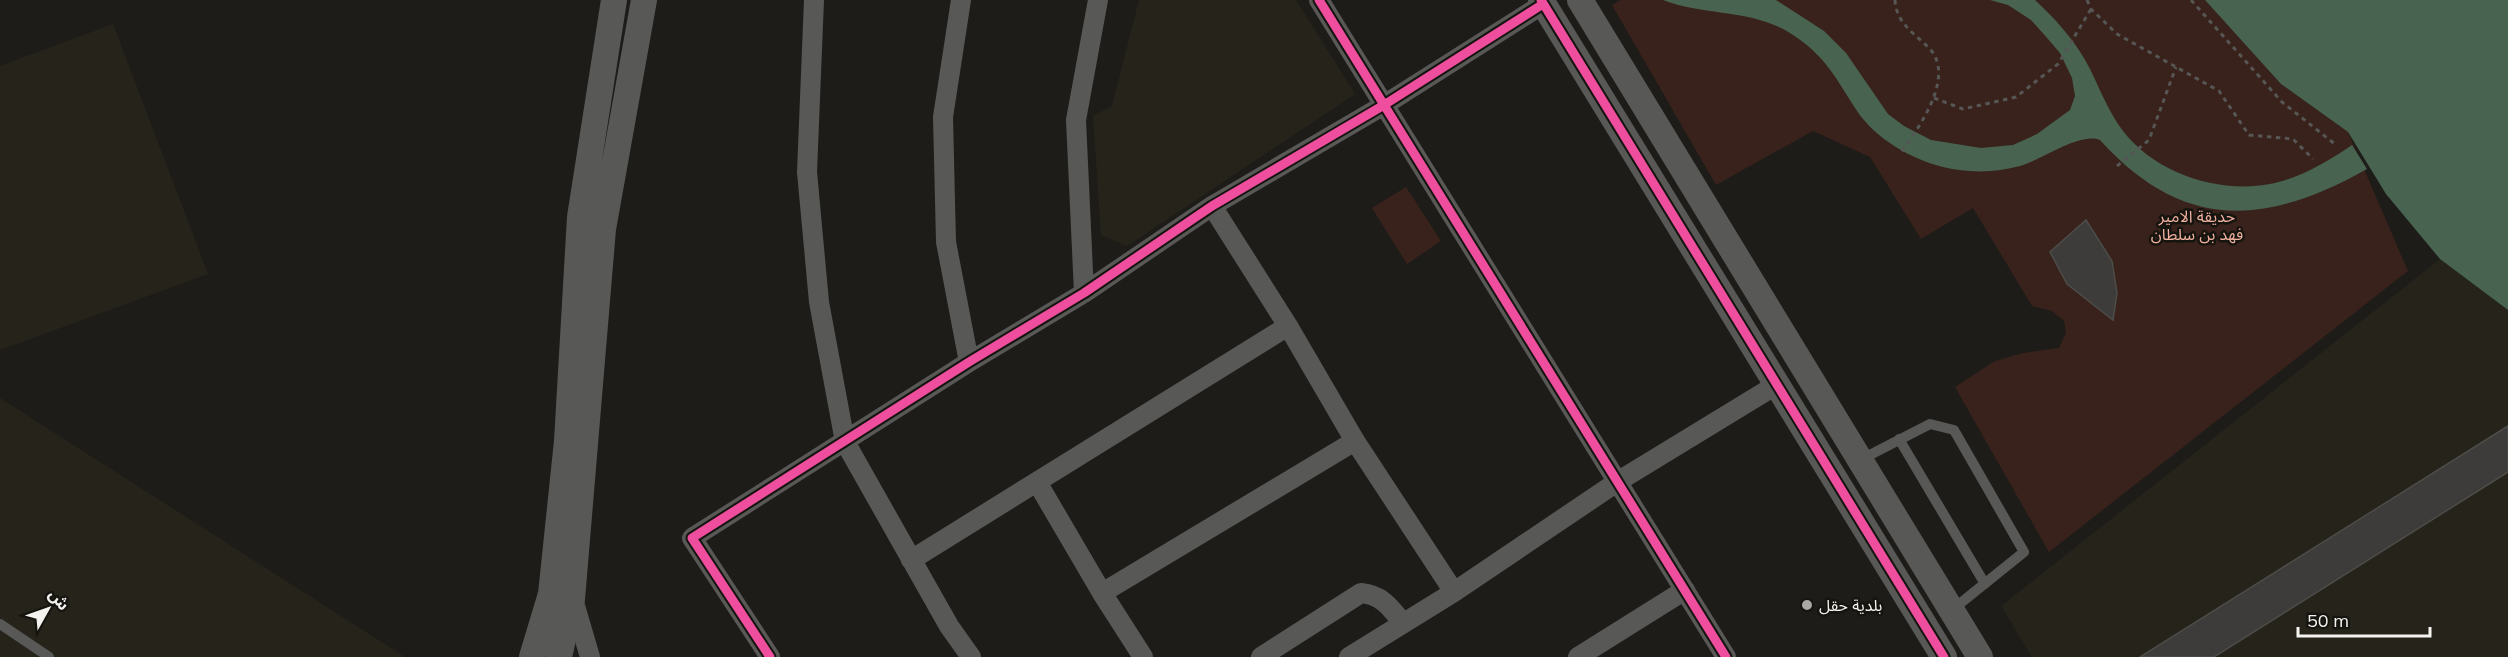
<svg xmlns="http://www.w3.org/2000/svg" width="2508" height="657" viewBox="0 0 2508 657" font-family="Mulish,'Noto Sans Arabic',sans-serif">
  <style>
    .built { fill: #26241a }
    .green { fill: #39221b }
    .water { fill: #486451 }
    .building { fill: #3d3c3a; stroke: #4c4c49; stroke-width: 1.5 }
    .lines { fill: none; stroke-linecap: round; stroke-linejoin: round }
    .path { stroke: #565654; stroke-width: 3; stroke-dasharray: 4.5 4.5; stroke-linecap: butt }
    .service { stroke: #585856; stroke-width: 10 }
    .minor { stroke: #585856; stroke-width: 20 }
    .tertiary { stroke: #585856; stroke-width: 26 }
    .cycleway-casing { stroke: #15140f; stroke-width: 13 }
    .cycleway { stroke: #ef4d9e; stroke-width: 9 }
    .poi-dot { fill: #a9a8a5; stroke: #15140f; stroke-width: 2 }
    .labels { text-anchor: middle; stroke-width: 5; stroke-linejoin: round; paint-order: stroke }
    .park-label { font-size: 16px; fill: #f0b19e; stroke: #15140f }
    .poi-label { font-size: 16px; fill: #f4f3f0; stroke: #15140f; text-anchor: start }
  </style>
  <rect width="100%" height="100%" fill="#1d1c19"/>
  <path class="built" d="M 1139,0 L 1296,0 L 1355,94 L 1127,246 L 1101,235 L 1093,116 L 1112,106 Z
    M 113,24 L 208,274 L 0,350 L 0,66 Z
    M 2440,259 L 2508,310 L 2508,657 L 2032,657 L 2001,606 Z
    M 0,398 L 405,657 L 0,657 Z"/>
  <path class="green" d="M 1621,0 L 2205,0 L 2281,84 L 2348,132 L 2408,271 L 2049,552 L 1955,387 L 1995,361 L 2023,353 L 2059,348 L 2066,333 L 2064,321 L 2052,311 L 2032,306 L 1973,208 L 1921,239 L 1870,157 L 1813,131 L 1716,185 L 1612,5 Z
    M 1406,187 L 1441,241 L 1407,264 L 1372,208 Z"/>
  <path class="water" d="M 1663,0 L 1776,0 L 1824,31 L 1846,53 L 1888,114 L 1904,126 L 1931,140 L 1981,148 L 2013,145 L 2037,134 L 2070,110 L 2075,96 L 2072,78 L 2060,53 L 2048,39 L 2031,20 L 2008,5 L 1990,0 L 2035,0 C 2056,20 2075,40 2089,67 C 2100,89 2108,111 2123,131 C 2157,175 2222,195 2275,183 C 2302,177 2330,160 2352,145 L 2367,169 C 2266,226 2183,232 2100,140 C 2079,132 2042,160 2020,166 C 1995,173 1968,173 1943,167 C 1911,159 1876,139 1857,111 C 1835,77 1826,56 1790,33 C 1752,9 1704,16 1663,0 Z
    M 2205,0 L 2508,0 L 2508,310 L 2440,259 L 2386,194 L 2348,132 L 2281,84 Z"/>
  <path class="building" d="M 2086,220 L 2112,261 L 2117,293 L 2113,320 L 2067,284 L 2050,252 Z
    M 2508,426 L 2508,472 L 2214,657 L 2140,657 Z"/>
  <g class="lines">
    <path class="path" d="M 1895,0 C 1896,23 1914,33 1929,48 C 1957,77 1917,130 1900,154
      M 2087,0 L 2091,9 L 2117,34 L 2219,91 L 2249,135 L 2293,139 L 2313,159
      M 2191,0 L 2282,102 L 2336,145
      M 1934,98 L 1963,109 L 2016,97 L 2058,64 L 2091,9
      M 2117,166 L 2149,140 L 2176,67"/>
    <path class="service" d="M 1899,439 L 1985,584
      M 1860,460 L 1930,424 L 1954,430 L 2024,552 L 1952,610
      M 0,624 L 49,657"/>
    <path class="minor" d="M 814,0 L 807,172 L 819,302 L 845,442 L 949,626 L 971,657
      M 961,0 L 943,117 L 946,242 L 969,362
      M 1319,0 L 1726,657
      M 1212,206 L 1288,326 L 1355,441 L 1454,592
      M 1084,293 L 1076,120 L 1098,0
      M 1037,482 L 1102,593 L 1355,441
      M 911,560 L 1288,326
      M 1102,593 L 1143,657
      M 573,599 L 590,657
      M 770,657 L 692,538 L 969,362 L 1084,293 L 1212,206 L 1384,105 L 1543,4
      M 1261,657 L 1361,593 C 1382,595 1390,607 1403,623
      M 1349,657 L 1454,592 L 1617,482 L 1776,385
      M 1578,657 L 1685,590"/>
    <path class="tertiary" d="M 1541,0 L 1944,657
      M 1580,0 L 1980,657
      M 532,657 L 551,594 L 567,441 L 580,217 L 614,0
      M 559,657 L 572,599 L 603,229 L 644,0"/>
    <g class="cycleway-casing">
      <path id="cycleway" d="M 1319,0 L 1726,657
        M 1541,0 L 1944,657
        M 770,657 L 692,538 L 969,362 L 1084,293 L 1212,206 L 1384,105 L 1543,4"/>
    </g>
    <use href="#cycleway" class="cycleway"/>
  </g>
  <circle class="poi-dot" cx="1807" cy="605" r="6"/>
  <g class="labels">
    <g class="park-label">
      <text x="2197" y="222">حديقة الامير<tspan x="2197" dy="18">فهد بن سلطان</tspan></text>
    </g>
    <g class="poi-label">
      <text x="1819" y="611">بلدية حقل</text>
    </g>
  </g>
  <g transform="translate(48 609) rotate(50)" stroke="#15140f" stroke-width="4.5" paint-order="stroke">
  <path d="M0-4.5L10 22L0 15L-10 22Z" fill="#f4f3f0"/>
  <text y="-9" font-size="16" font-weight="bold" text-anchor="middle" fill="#f4f3f0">ش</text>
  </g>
  <path d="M2298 627v9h132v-9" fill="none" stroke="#f4f3f0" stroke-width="3"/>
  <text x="2307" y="627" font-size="18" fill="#f4f3f0" stroke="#15140f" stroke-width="4.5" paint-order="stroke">50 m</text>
</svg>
